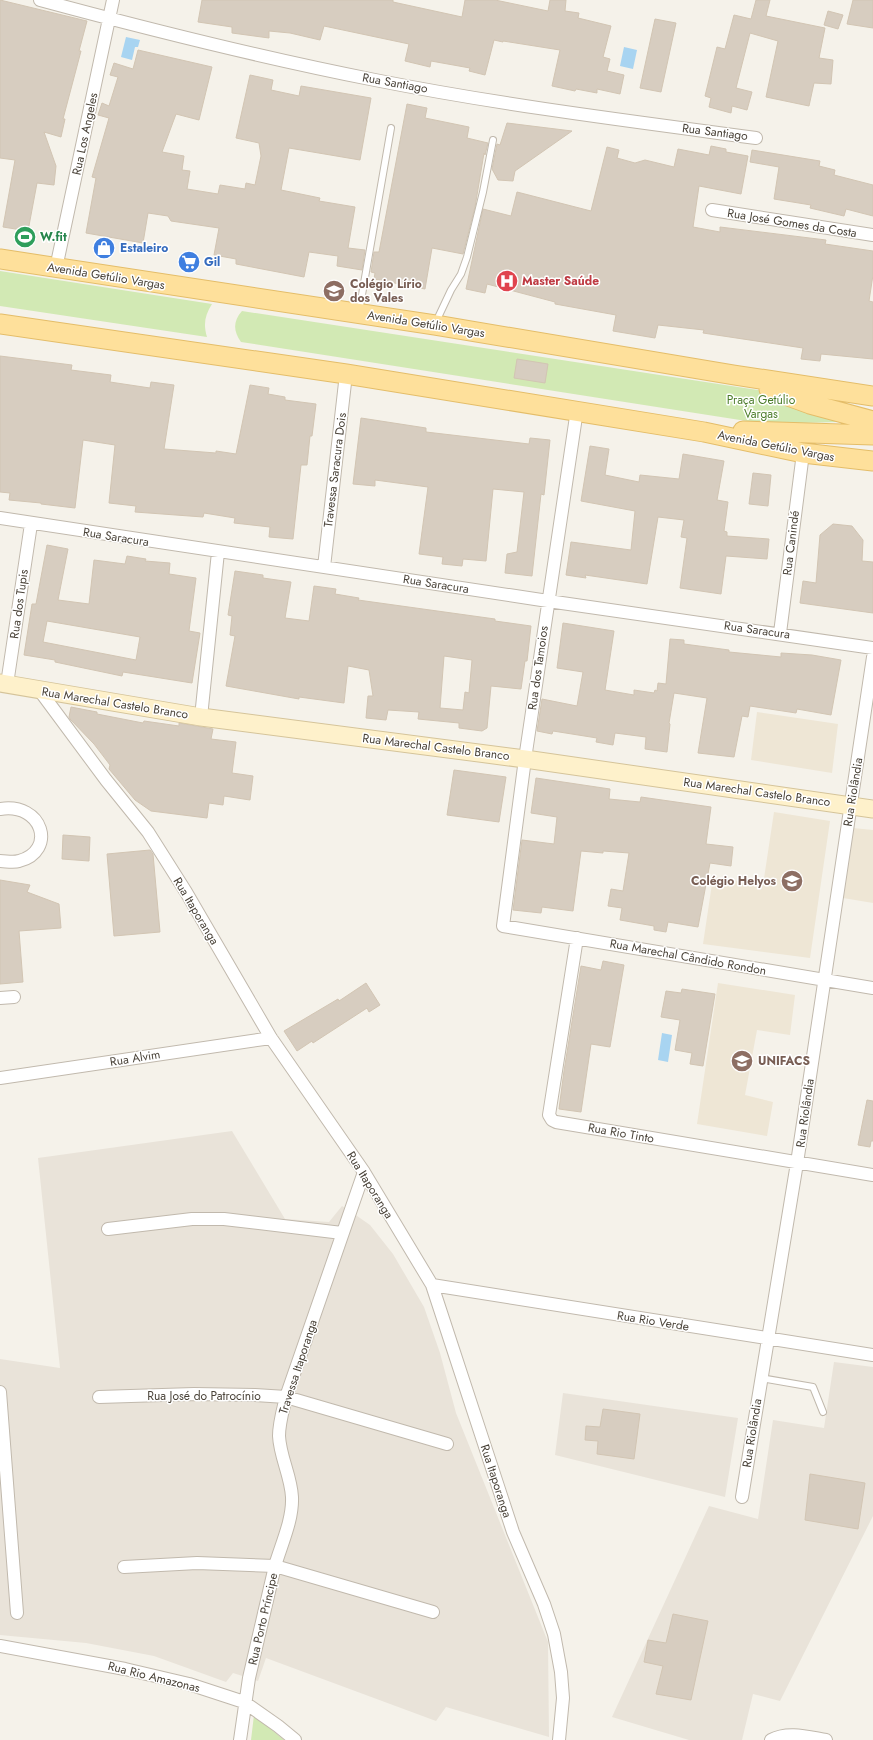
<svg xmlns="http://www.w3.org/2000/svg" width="873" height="1740" viewBox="0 0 873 1740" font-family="Jost,sans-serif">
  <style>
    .residential { fill: #e9e3d9 }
    .education { fill: #eee6d5 }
    .green { fill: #d2e9b4 }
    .water { fill: #a8d4f1 }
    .building { fill: #d7cdc0; stroke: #d2c5b3; fill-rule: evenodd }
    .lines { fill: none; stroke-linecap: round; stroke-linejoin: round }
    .lane-casing { stroke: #c1b9ad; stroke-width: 8 }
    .street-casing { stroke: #c1b9ad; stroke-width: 14 }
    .secondary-casing { stroke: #d5c49a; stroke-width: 19 }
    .primary-casing { stroke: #e4bd69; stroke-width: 21 }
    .lane { stroke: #fff; stroke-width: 6 }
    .street { stroke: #fff; stroke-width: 12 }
    .secondary { stroke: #fef1cb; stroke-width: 17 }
    .primary { stroke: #fee09b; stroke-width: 19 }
    .labels { text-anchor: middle; stroke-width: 3; stroke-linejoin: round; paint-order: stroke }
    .street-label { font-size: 12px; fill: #494238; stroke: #fff }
    .leisure-label { font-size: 12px; font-weight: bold; fill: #27864d; stroke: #fff; text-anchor: start }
    .shop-label { font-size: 12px; font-weight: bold; fill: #366cbe; stroke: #fff; text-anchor: start }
    .health-label { font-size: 12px; font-weight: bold; fill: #be3a42; stroke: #fff; text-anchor: start }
    .education-label { font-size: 12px; font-weight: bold; fill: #785e54; stroke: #fff; text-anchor: start }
    .park-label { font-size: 12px; fill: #4b7c2a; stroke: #fff }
  </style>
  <rect width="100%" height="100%" fill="#f5f2ea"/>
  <path class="residential" d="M 232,1131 L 285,1219 L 329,1222 L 342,1206 L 350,1211 L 370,1225 L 393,1254 L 424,1307 L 440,1353 L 456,1413 L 548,1642 L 549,1737 L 446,1707 L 436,1721 L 266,1658 L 258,1681 L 233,1673 L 226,1682 L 154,1656 L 86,1643 L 0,1635 L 0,1359 L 60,1368 L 38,1158 Z
    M 834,1362 L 873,1367 L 873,1516 L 780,1701 L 753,1694 L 742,1740 L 689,1740 L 612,1717 L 709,1506 L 758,1519 L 773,1420 L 824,1428 Z
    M 563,1393 L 738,1418 L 725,1497 L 555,1455 Z"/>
  <path class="education" d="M 757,712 L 838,724 L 832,773 L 751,760 Z
    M 774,812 L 830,821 L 810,958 L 703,944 L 713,877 L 763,885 Z
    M 853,828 L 873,830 L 873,903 L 843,898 Z
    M 718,983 L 795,995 L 790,1035 L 757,1030 L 745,1095 L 773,1102 L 767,1136 L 697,1124 Z"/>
  <path class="green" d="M 0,271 L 212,304 C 205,315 203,324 207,337 L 0,306 Z
    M 242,311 L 784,394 L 837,422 L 765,424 L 241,342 C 233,331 233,321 242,311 Z
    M 254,1715 L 284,1740 L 251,1740 Z"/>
  <path class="water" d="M 126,37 L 140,40 L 138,47 L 135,47 L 132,60 L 121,57 Z
    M 624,47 L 637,50 L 633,69 L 620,66 Z
    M 662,1033 L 672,1035 L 668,1062 L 658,1060 Z"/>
  <path class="building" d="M 0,0 L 87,21 L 79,51 L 81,51 L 63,119 L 65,119 L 61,137 L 44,132 L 56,166 L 54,185 L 37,183 L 28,231 L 3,227 L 15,160 L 0,158 Z
    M 202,0 L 393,0 L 393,2 L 462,17 L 465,0 L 495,0 L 548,11 L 550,0 L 566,0 L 565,11 L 579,13 L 578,18 L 611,26 L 603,57 L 610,59 L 607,71 L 624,75 L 620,94 L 597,89 L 597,93 L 576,89 L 575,91 L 552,86 L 560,50 L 503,41 L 503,42 L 494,40 L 485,75 L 469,71 L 470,68 L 431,61 L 430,67 L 405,61 L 409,44 L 324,26 L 320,40 L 290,33 L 269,31 L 269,38 L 232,33 L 232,27 L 198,22 Z
    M 756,0 L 770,0 L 766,16 L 825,28 L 819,58 L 833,60 L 831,84 L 814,83 L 809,106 L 766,97 L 778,41 L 750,33 L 736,88 L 752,92 L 747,110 L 732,106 L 731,113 L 709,107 L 711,98 L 705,96 L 717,47 L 725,49 L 734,15 L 751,19 Z
    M 853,0 L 873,0 L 873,28 L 847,24 Z
    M 828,11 L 843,15 L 838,29 L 824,25 Z
    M 655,19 L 676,23 L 661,92 L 640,88 Z
    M 138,50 L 212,67 L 199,120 L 176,114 L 162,152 L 184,156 L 182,170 L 190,171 L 187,189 L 218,194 L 220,185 L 245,189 L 246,183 L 255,185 L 261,156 L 259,143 L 236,138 L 250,75 L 273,80 L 271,90 L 299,96 L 301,86 L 371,98 L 360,160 L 289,148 L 281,190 L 320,198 L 319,201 L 355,207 L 348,248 L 365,250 L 362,270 L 337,266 L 338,256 L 309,252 L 304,277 L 236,264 L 236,259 L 214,255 L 219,228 L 171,221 L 168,216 L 148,213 L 143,243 L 86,233 L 96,178 L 92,177 L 109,118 L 98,115 L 102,103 L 109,106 L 118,77 L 110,75 L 114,63 L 133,69 Z
    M 407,104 L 427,108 L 425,118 L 469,127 L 467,138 L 488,143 L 485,155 L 484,153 L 475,207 L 463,254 L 432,248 L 425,289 L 374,279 L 375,273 L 371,272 L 374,252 L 379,252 Z
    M 507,123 L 572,131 L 515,171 L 513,181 L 498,180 L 492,169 L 497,144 L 500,145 Z
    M 711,146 L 726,149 L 726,152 L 748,156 L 741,194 L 699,186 L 693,227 L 720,232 L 720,227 L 826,240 L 825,244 L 873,251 L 873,275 L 869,301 L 873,302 L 873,359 L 821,354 L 820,361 L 801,359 L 803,348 L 703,333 L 704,330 L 658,325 L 655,338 L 613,331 L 616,315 L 555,304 L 555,302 L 487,284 L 485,293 L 466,289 L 483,209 L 511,216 L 517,192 L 591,211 L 607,147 L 619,150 L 617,158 L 635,163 L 645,160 L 674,167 L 678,149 L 709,155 Z
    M 752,150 L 820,161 L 819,166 L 835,170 L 834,175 L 873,185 L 873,216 L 846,209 L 844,216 L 810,208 L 811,205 L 774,199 L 779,167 L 750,162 Z
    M 0,356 L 72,365 L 71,370 L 111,375 L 110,382 L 150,388 L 151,382 L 174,385 L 164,449 L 216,453 L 216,451 L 236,454 L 250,385 L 269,388 L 268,394 L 285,397 L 285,400 L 316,404 L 312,436 L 310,436 L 307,465 L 301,465 L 293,539 L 269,537 L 270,527 L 234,523 L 235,518 L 204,513 L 203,517 L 135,512 L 136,506 L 109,503 L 115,445 L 83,440 L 75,508 L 41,504 L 41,503 L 9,500 L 10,493 L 0,492 Z
    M 517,359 L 548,364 L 545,383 L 514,378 Z
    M 361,418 L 426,428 L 426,432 L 529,444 L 530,438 L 550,440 L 544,495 L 541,494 L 532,576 L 505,573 L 507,554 L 517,552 L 524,492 L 493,489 L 486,561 L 463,559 L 462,566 L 442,564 L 443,557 L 419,554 L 428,487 L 375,480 L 375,486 L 353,484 Z
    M 590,446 L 609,449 L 605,475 L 639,482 L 640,475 L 679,479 L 683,454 L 724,461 L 717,500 L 728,502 L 724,531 L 727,532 L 727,536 L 769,539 L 767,559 L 726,556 L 721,594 L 680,588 L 687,538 L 681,537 L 684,520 L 658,517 L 647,584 L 585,575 L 586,578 L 566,575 L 571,542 L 631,550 L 635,511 L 581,501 Z
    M 753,473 L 771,475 L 768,506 L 749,504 Z
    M 833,524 L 852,526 L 863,540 L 862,561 L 873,562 L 873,613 L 800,603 L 803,581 L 816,583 L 820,535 Z
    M 47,545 L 68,549 L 58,600 L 89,604 L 94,560 L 125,564 L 127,556 L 146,559 L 145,561 L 170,563 L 169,574 L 196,578 L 189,631 L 200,633 L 192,683 L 123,672 L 122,676 L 55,662 L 55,660 L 24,655 L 32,604 L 36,604 ZM 47,621 L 140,637 L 136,660 L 43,642 Z
    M 235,571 L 263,575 L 263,578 L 291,582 L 285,618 L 309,621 L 314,586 L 336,589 L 335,594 L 359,598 L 358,600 L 495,619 L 495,621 L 531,626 L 527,661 L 525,661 L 521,689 L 491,686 L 487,728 L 482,731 L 459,728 L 459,723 L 418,719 L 419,712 L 388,710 L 386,720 L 366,718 L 368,696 L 373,696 L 369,670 L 348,666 L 344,703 L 299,697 L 299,699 L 226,686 L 235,636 L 230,635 L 232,616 L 228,615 ZM 444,656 L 472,660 L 469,693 L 465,692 L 463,710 L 440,708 Z
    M 563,623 L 614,631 L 605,690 L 634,695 L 634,690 L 654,693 L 655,690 L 657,691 L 658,683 L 666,684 L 670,639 L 684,640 L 684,644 L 729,650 L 729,652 L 781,657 L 781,653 L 812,655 L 841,660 L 831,715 L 797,709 L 796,713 L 750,706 L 748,717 L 742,716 L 734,757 L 698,753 L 707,698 L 674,693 L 669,723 L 670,724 L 667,752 L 645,749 L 646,737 L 615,733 L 613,745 L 596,742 L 597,738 L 553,731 L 552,734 L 537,731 L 542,699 L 577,706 L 583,672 L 557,668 Z
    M 71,707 L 97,712 L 97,714 L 143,723 L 144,721 L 179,726 L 179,723 L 213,729 L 211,739 L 236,742 L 232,773 L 253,776 L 250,800 L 224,796 L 223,805 L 209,803 L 207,818 L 151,811 L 135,800 L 109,769 L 110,765 L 94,744 L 70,719 L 69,717 Z
    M 454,770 L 506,777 L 499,822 L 447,815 Z
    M 536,778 L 610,789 L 609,799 L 640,802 L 641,797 L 711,807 L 706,844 L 733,847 L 731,866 L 710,863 L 698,927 L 668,922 L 666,932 L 654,930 L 654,926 L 620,920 L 622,908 L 608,906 L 611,889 L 623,891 L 629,853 L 603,851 L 603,853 L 581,851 L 573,911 L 542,907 L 541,913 L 513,910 L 522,840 L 554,844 L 557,817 L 531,813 Z
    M 63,835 L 90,837 L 89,861 L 62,859 Z
    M 150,850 L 153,854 L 160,932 L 114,936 L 107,854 Z
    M 0,880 L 30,885 L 27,892 L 59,904 L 61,928 L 19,931 L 23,982 L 0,984 Z
    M 603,961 L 624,965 L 610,1047 L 591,1044 L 581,1112 L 559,1109 L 564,1071 L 581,966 L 601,970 Z
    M 366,983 L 380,1005 L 369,1012 L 367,1008 L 313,1043 L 312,1041 L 297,1051 L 284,1031 L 338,999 L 339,1001 Z
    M 682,989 L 715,994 L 703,1066 L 690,1064 L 692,1053 L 675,1050 L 680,1020 L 661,1017 L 666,991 L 681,993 Z
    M 867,1100 L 873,1101 L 873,1141 L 871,1141 L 870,1147 L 858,1145 Z
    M 603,1409 L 640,1414 L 634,1459 L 597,1454 L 598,1441 L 585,1440 L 586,1426 L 600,1427 Z
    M 810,1474 L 865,1483 L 858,1529 L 805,1520 Z
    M 673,1614 L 708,1621 L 691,1700 L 656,1694 L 663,1666 L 644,1662 L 648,1640 L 666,1643 Z"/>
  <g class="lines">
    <g class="lane-casing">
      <path id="lane" d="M 359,312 L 391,128
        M 435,324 L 451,290 L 461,274 L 467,257 L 483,192 L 493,140
        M 761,1378 L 813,1387 L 823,1412"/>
    </g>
    <g class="street-casing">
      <path id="street" d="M 40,0 C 151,30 263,58 375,80 C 501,105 629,121 756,138
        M 712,210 L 873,235
        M 56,268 L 113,0
        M 577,410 L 525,759 L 503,926 L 873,988
        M 0,518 L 548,601 L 873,648
        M 324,567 L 346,374
        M 780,633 L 803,453
        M 7,684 L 31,524
        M 40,691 L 106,780 L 148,832 L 186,892 L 271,1038 L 364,1172 L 432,1285 L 513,1532 L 544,1604 L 554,1634 L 561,1672 L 563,1698 L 559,1740
        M 201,717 L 218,552
        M 0,809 C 43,802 57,851 19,861 C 13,863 6,861 0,861
        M 577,938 L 549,1115 L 552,1120 L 556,1122 L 873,1175
        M 0,998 L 14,997
        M 0,1078 L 271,1038
        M 108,1229 L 192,1219 L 224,1219 L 342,1233
        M 432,1285 L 873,1355
        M 0,1392 L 17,1613
        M 99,1397 L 194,1394 L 255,1395 L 286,1397 L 447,1444
        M 742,1497 L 797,1163 L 873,657
        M 124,1567 L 197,1563 L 275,1566 C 281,1545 293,1520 292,1497 C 291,1476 280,1457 279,1436 C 279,1423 283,1410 286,1397 L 364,1172
        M 0,1646 L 125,1669 L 189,1684 L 244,1702 L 278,1726 L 295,1740
        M 240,1740 L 249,1678 L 275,1566 L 433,1612
        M 771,1740 C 788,1731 808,1737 826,1740"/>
    </g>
    <g class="secondary-casing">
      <path id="secondary" d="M 0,683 L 201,717 L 525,759 L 873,809"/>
    </g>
    <g class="primary-casing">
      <path id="primary" d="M 0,259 L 435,325 L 734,375 L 873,396
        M 0,324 L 346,374 L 704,432 L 803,453 L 873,461
        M 769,389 L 810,404 L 873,421
        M 743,431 L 873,435"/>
    </g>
    <use href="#lane" class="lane"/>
    <use href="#street" class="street"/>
    <use href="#secondary" class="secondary"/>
    <use href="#primary" class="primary"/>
  </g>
  <defs>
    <g id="stadium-disc" transform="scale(1.15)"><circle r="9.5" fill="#2e9e5b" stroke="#fff"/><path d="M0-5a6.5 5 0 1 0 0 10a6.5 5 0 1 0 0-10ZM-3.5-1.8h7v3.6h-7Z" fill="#fff"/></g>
    <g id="shop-disc" transform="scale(1.15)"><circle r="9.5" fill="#3f7fe0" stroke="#fff"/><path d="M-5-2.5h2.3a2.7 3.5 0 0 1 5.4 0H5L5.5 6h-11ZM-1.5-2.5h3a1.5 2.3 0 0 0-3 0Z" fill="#fff"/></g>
    <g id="supermarket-disc" transform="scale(1.15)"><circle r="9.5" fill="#3f7fe0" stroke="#fff"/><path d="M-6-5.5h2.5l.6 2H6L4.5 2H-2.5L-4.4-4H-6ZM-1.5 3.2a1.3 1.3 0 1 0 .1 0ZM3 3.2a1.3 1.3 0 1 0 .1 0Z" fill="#fff"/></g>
    <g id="hospital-disc" transform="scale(1.15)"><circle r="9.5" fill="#e0444e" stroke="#fff"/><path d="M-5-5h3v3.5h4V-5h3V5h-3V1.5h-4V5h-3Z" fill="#fff"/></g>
    <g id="school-disc" transform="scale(1.15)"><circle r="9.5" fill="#8d6e63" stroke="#fff"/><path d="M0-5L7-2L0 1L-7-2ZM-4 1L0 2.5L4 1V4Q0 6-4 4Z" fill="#fff"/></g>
    <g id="university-disc" transform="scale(1.15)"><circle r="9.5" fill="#8d6e63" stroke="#fff"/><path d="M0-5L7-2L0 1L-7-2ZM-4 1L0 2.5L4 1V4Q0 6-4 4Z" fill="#fff"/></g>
  </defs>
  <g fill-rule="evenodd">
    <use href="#stadium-disc" x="25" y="237"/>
    <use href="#shop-disc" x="104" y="248"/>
    <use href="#supermarket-disc" x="189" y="262"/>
    <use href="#hospital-disc" x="507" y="281"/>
    <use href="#school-disc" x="334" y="291"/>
    <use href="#school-disc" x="792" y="881"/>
    <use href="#university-disc" x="742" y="1061"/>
  </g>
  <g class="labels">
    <g class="street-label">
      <text transform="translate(395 83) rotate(10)" y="4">Rua Santiago</text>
      <text transform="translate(715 132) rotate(7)" y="4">Rua Santiago</text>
      <text transform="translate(85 134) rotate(-78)" y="4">Rua Los Angeles</text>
      <text transform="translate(792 223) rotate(9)" y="4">Rua José Gomes da Costa</text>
      <text transform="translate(106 276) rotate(9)" y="4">Avenida Getúlio Vargas</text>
      <text transform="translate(426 324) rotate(9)" y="4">Avenida Getúlio Vargas</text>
      <text transform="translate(776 446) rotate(11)" y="4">Avenida Getúlio Vargas</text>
      <text transform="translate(335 470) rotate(-83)" y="4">Travessa Saracura Dois</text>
      <text transform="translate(116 537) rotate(9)" y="4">Rua Saracura</text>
      <text transform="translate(791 543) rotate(-83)" y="4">Rua Canindé</text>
      <text transform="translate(436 584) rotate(9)" y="4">Rua Saracura</text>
      <text transform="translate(19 604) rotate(-82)" y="4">Rua dos Tupis</text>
      <text transform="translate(757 630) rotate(8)" y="4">Rua Saracura</text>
      <text transform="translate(538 668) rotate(-82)" y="4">Rua dos Tamoios</text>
      <text transform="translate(115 703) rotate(9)" y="4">Rua Marechal Castelo Branco</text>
      <text transform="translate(436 747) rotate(7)" y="4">Rua Marechal Castelo Branco</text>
      <text transform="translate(757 792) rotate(8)" y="4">Rua Marechal Castelo Branco</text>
      <text transform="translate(853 792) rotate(-81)" y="4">Rua Riolândia</text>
      <text transform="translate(196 911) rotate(59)" y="4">Rua Itaporanga</text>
      <text transform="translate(688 957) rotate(10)" y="4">Rua Marechal Cândido Rondon</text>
      <text transform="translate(135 1058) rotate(-9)" y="4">Rua Alvim</text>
      <text transform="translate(805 1113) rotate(-82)" y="4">Rua Riolândia</text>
      <text transform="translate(621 1133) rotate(10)" y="4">Rua Rio Tinto</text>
      <text transform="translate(370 1185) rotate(58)" y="4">Rua Itaporanga</text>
      <text transform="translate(653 1321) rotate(9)" y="4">Rua Rio Verde</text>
      <text transform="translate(298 1367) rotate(-72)" y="4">Travessa Itaporanga</text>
      <text x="204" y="1400">Rua José do Patrocínio</text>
      <text transform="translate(752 1433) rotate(-81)" y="4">Rua Riolândia</text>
      <text transform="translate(496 1481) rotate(72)" y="4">Rua Itaporanga</text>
      <text transform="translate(263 1619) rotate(-77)" y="4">Rua Porto Príncipe</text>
      <text transform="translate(154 1677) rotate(14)" y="4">Rua Rio Amazonas</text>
    </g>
    <g class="leisure-label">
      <text x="40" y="241">W.fit</text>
    </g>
    <g class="shop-label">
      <text x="120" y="252">Estaleiro</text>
      <text x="204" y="266">Gil</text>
    </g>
    <g class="health-label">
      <text x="522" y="285">Master Saúde</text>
    </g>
    <g class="education-label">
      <text x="350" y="288">Colégio Lírio<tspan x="350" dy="14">dos Vales</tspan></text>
      <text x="776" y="885" text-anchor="end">Colégio Helyos</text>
      <text x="758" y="1065">UNIFACS</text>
    </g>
    <g class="park-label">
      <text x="761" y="404">Praça Getúlio<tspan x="761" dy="14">Vargas</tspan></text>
    </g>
  </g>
</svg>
